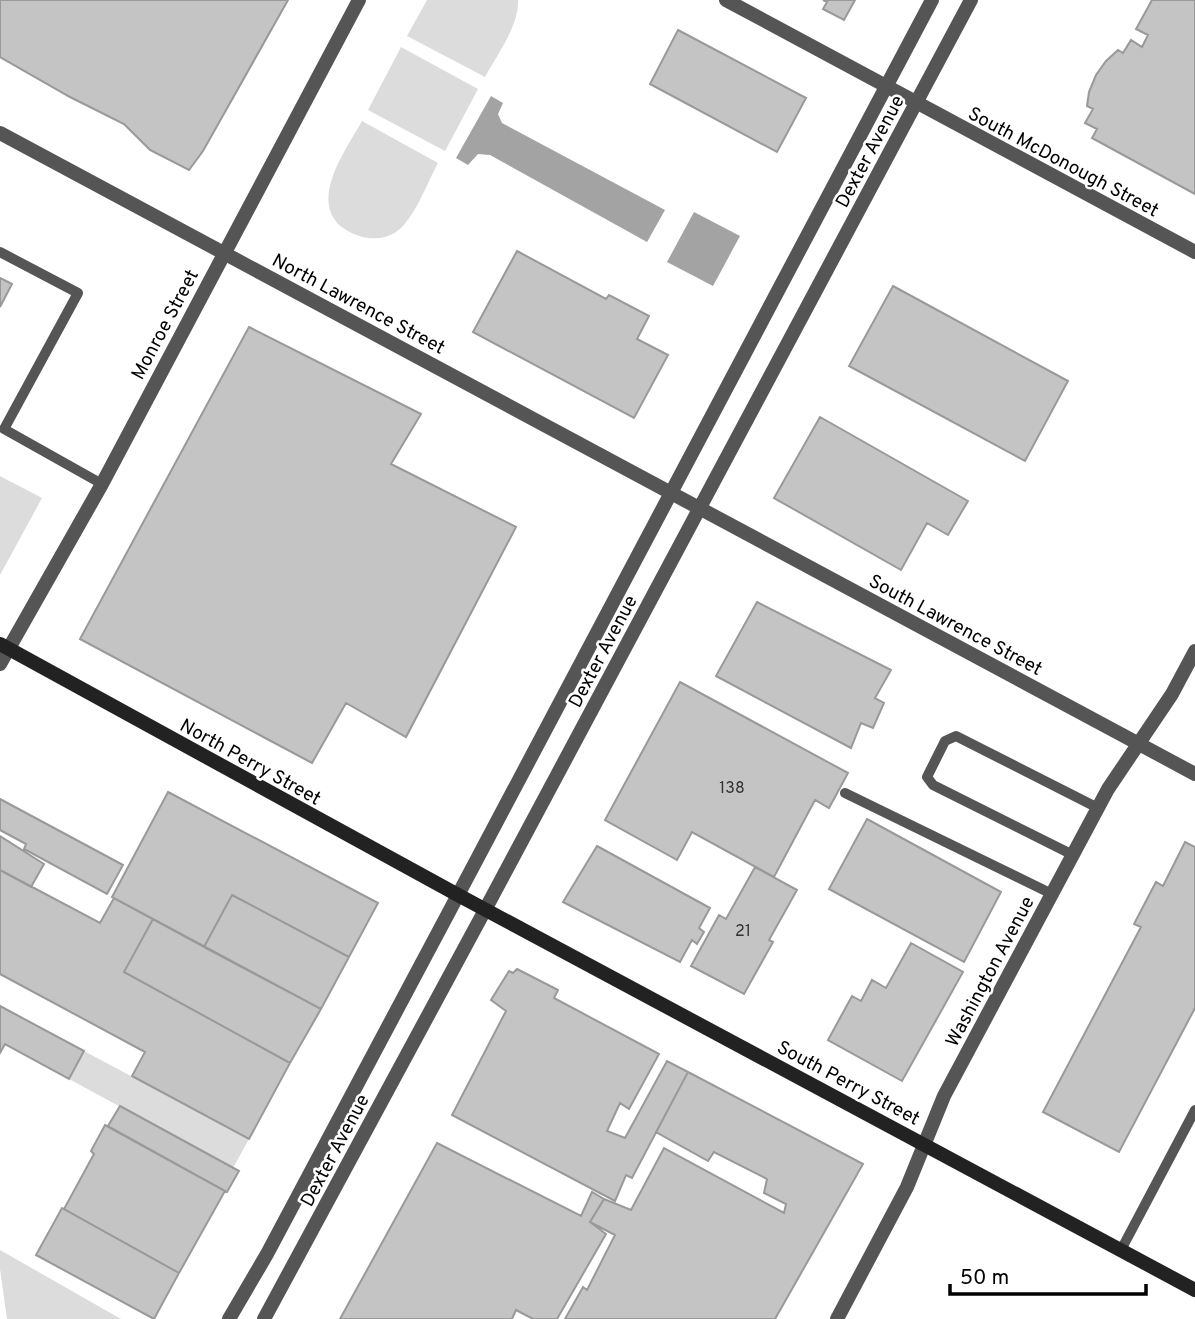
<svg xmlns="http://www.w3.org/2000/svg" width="1195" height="1319" viewBox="0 0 1195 1319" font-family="Overpass,sans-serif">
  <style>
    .green { fill: #dcdcdc }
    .water { fill: #a3a3a3 }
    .building { fill: #c4c4c4; stroke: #999; stroke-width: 2 }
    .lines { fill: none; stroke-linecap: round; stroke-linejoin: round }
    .service { stroke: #555; stroke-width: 10 }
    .minor { stroke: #555; stroke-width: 14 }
    .tertiary { stroke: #555; stroke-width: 14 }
    .secondary { stroke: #222; stroke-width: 14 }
    .labels { text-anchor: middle; stroke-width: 5; stroke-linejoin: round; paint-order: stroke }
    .number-label { font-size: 16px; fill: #313131 }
    .street-label { font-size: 19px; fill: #000; stroke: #fff }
  </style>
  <rect width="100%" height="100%" fill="#fff"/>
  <path class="green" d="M 427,0 L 518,0 C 519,26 497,55 485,77 L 407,36 Z
    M 401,47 L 478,89 L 445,151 L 368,110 Z
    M 362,121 L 438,163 C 427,183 414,220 396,232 C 384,240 367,240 354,234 C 301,211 344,153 362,121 Z
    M 0,476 L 42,498 L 0,575 Z
    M 84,1051 L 249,1139 L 233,1168 L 69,1079 Z
    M 0,1250 L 121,1319 L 7,1319 L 0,1269 Z"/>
  <path class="water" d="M 491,96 L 503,103 L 498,114 L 502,123 L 665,210 L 647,242 L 490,155 L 478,154 L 468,165 L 456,158 Z
    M 694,212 L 740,236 L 713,286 L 667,262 Z"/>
  <path class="building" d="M 0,0 L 288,0 L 203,151 L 189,170 L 150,150 L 124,124 L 70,97 L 0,57 Z
    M 823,0 L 855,0 L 844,20 L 823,9 L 827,2 Z
    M 1152,0 L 1195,0 L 1195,194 L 1092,138 L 1097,129 L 1085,123 L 1093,109 L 1087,106 L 1089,92 L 1096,75 L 1106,61 L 1118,50 L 1123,53 L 1131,40 L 1142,47 L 1148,35 L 1136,29 Z
    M 678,30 L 806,98 L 777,152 L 650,84 Z
    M 517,251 L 606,299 L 609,295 L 649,316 L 637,339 L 668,355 L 634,418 L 473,332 Z
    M 0,278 L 12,284 L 0,307 Z
    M 893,286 L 1068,381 L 1025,461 L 849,366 Z
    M 249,327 L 421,414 L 391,464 L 516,527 L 406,737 L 346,703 L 312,763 L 80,639 Z
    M 820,417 L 968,501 L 948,535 L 927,523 L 901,570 L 774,498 Z
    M 757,602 L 891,670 L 875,698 L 884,703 L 873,728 L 861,723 L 851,748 L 716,676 Z
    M 680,682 L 848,773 L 829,808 L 815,800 L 774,877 L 692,832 L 677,860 L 605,820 Z
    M 168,792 L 378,903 L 349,957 L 232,895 L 204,947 L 112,897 Z
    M 0,799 L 123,865 L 107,894 L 24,849 L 26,844 L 0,830 Z
    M 867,819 L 1001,892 L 964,962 L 829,889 Z
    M 0,836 L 44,864 L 31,887 L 0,870 Z
    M 1185,842 L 1195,847 L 1195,1008 L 1119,1152 L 1043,1112 L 1141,927 L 1134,924 L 1156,882 L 1163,886 Z
    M 597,846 L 710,908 L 699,928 L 704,932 L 697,944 L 692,940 L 680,962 L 563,902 Z
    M 755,867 L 797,890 L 769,940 L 773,942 L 744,994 L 691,966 L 719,915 L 726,919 Z
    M 0,870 L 100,923 L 114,898 L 153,919 L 124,972 L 290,1063 L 249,1139 L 132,1076 L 145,1052 L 0,974 Z
    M 232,895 L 349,957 L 321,1009 L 204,947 Z
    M 153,919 L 321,1009 L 290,1063 L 124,972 Z
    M 911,943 L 963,972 L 902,1081 L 828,1040 L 852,996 L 861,1001 L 872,980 L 886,988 Z
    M 517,969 L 558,990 L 554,998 L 659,1054 L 629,1109 L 620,1103 L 607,1131 L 625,1138 L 667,1061 L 688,1072 L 632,1178 L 626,1175 L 615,1201 L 452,1115 L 506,1011 L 491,1000 L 509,971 L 513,973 Z
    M 0,1006 L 84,1051 L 69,1079 L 5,1044 L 0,1053 Z
    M 688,1072 L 863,1164 L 775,1319 L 565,1319 L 583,1287 L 587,1290 L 615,1235 L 590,1222 L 604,1199 L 631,1210 L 664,1148 L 784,1213 L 786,1204 L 764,1193 L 767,1179 L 714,1152 L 708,1161 L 656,1132 Z
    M 120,1106 L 239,1171 L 227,1192 L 108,1126 Z
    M 105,1125 L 225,1191 L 179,1273 L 64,1209 L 94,1154 L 91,1151 Z
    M 437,1143 L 581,1216 L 592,1192 L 604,1199 L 590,1222 L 606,1234 L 557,1319 L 533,1319 L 516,1310 L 512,1319 L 340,1319 Z
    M 62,1208 L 179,1273 L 154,1319 L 36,1255 Z"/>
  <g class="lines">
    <path class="service" d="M 0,252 L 78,293 L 4,429 L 102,484
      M 845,793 L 1052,894
      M 1073,855 L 933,785 L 927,777 L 945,741 L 956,736 L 1098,808
      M 1121,1250 L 1195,1110"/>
    <path class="minor" d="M 229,1319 L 267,1254 L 458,895
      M 264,1319 L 485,910"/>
    <path class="tertiary" d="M 726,0 L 1195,252
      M 0,133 L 1195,774
      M 0,664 L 102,484 L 359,0
      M 458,895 L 932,0
      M 485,910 L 971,0
      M 837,1319 L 907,1187 L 944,1096 L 1108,789 L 1172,694 L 1195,651"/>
    <path class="secondary" d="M 0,644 L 458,895 L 1195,1290"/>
  </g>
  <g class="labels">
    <g class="number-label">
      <text x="732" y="793">138</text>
      <text x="743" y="936">21</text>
    </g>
    <g class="street-label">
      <text transform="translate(869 151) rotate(-62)" y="7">Dexter Avenue</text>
      <text transform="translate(1064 161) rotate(28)" y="7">South McDonough Street</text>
      <text transform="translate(359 303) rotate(28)" y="7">North Lawrence Street</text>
      <text transform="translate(164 324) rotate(-62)" y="7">Monroe Street</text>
      <text transform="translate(956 624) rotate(28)" y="7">South Lawrence Street</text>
      <text transform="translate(602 651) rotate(-62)" y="7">Dexter Avenue</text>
      <text transform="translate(251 761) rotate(29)" y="7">North Perry Street</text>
      <text transform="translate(989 971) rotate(-62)" y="7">Washington Avenue</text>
      <text transform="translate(849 1082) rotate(28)" y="7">South Perry Street</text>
      <text transform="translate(334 1150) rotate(-62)" y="7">Dexter Avenue</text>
    </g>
  </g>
  <path d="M950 1284v10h196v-10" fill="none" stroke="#000000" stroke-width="3.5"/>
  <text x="960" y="1284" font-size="21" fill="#000000" stroke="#ffffff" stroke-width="5" paint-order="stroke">50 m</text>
</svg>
